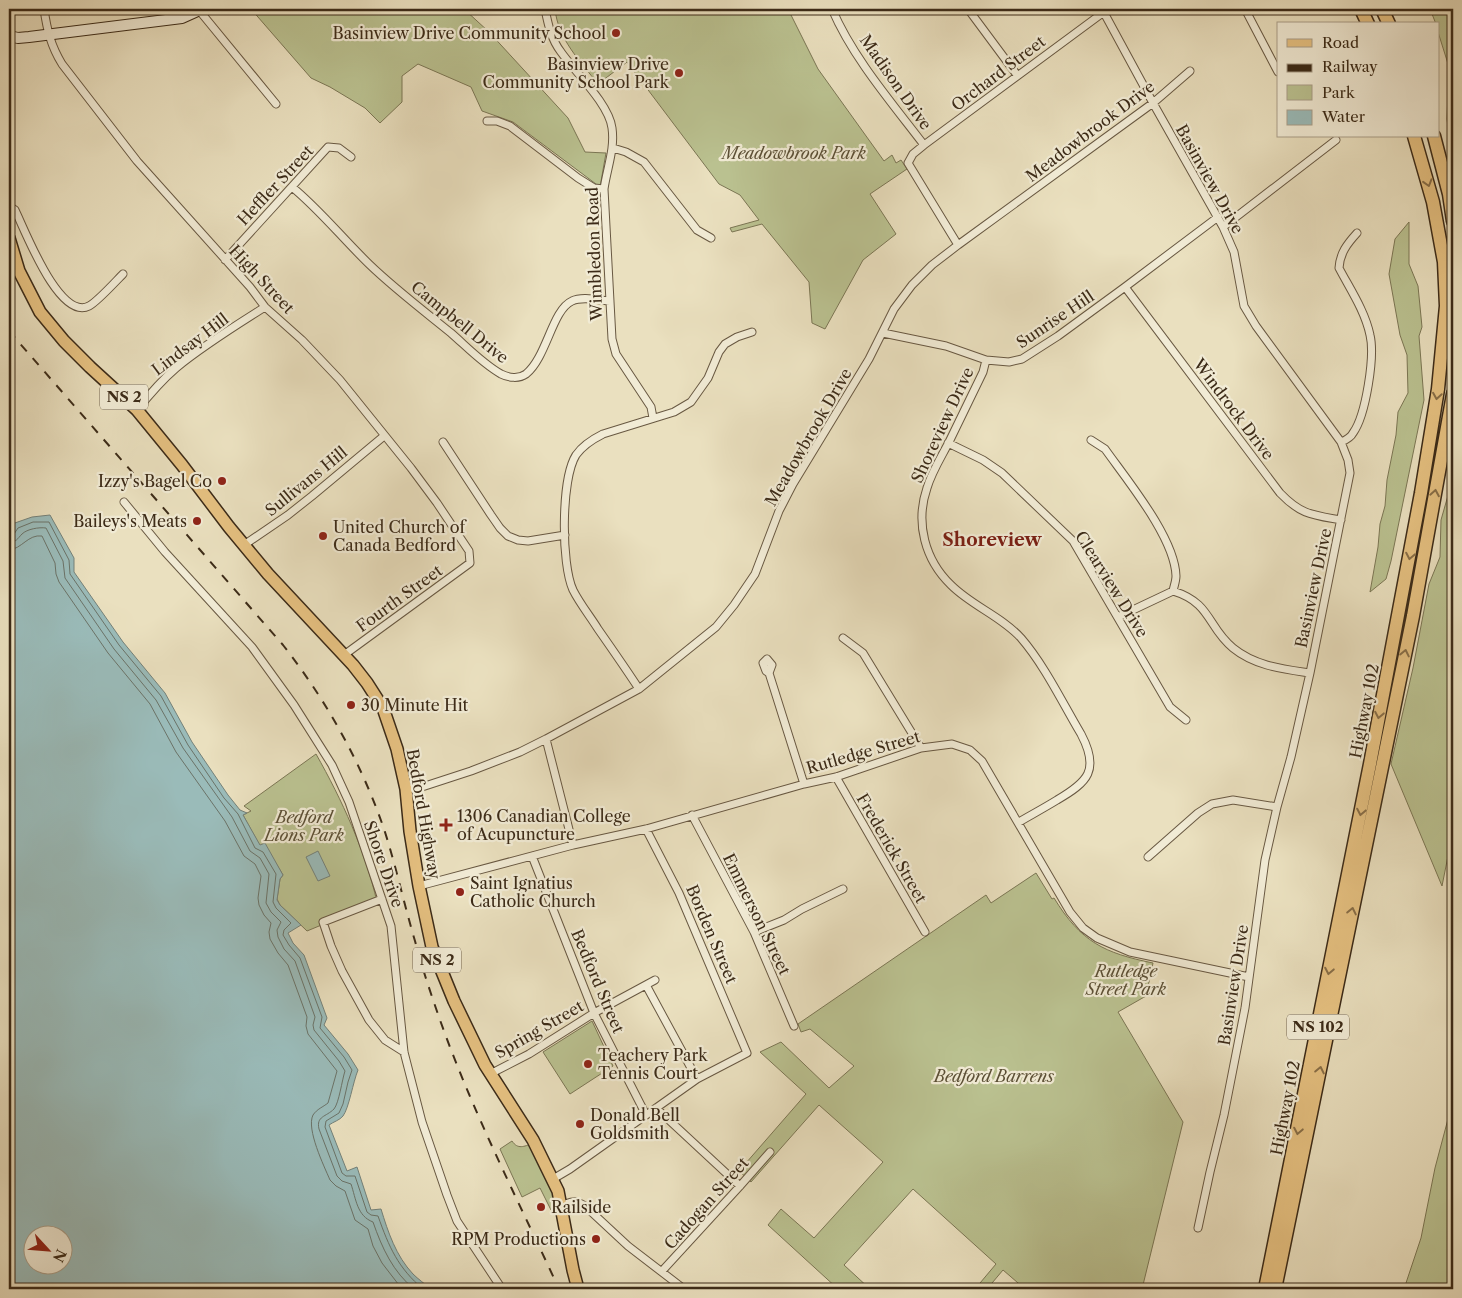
<svg xmlns="http://www.w3.org/2000/svg" width="1462" height="1298" viewBox="0 0 1462 1298" font-family="'Libre Caslon Text',serif">
  <style>
    .green { fill: #bac190; stroke: #7b7654 }
    .water { fill: #9abbb9; stroke: #748179; fill-rule: evenodd }
    .lines { fill: none; stroke-linecap: round; stroke-linejoin: round }
    .shore { stroke: #6b7368; stroke-width: 1 }
    .street-casing { stroke: #685842; stroke-width: 9 }
    .secondary-casing { stroke: #3c2b18; stroke-width: 12 }
    .primary-casing { stroke: #3c2b18; stroke-width: 14 }
    .highway-casing { stroke: #3c2b18; stroke-width: 15 }
    .street { stroke: #f1ebd5; stroke-width: 7 }
    .secondary { stroke: #f1ebd5; stroke-width: 10 }
    .primary { stroke: #e5c080; stroke-width: 11 }
    .highway { stroke: #e5c080; stroke-width: 12 }
    .rail { stroke: #3c2b18; stroke-width: 2; stroke-dasharray: 9 9; stroke-linecap: butt }
    .oneway { stroke: #886e47 }
    .poi-dot { fill: #8f2418; stroke: #f1ebd5; stroke-width: 2 }
    .labels { text-anchor: middle; stroke-width: 4.5; stroke-linejoin: round; paint-order: stroke }
    .shield { fill: #f1ebd5; stroke: #726551; stroke-width: 1 }
    .shield-label { font-size: 15px; font-weight: bold; fill: #3c2b18 }
    .poi-label { font-size: 16px; fill: #3c2b18; stroke: #f1ebd5; text-anchor: start }
    .street-label { font-size: 16px; fill: #3c2b18; stroke: #f1ebd5 }
    .park-label { font-size: 16px; font-style: italic; fill: #5c5036; stroke: #f1ebd5 }
    .neighbourhood-label { font-size: 18px; font-weight: bold; fill: #7a1f14; stroke: #f1ebd5 }
  </style>
  <rect width="100%" height="100%" fill="#eae0bf"/>
  <filter id="stains"><feTurbulence type="fractalNoise" baseFrequency=".004" numOctaves="4"/><feColorMatrix values="0 0 0 0 .2 0 0 0 0 .09 0 0 0 0 .02 0 0 0 .5 -.17"/></filter>
  <radialGradient id="worn" r=".72"><stop offset=".6" stop-color="#630" stop-opacity="0"/><stop offset="1" stop-color="#630" stop-opacity=".3"/></radialGradient>
  <path class="green" d="M 251,9 L 464,9 L 489,32 L 568,118 L 585,152 L 606,153 L 600,187 L 513,122 L 482,111 L 471,87 L 418,64 L 402,76 L 402,102 L 380,123 L 365,108 L 330,87 L 311,78 Z
    M 555,9 L 788,9 L 818,69 L 884,161 L 892,155 L 896,163 L 901,160 L 907,169 L 870,194 L 896,234 L 863,260 L 825,329 L 812,323 L 809,282 L 762,224 L 732,232 L 730,228 L 759,220 L 740,195 L 719,184 L 627,62 L 598,84 C 580,61 558,39 555,9 Z
    M 1430,9 L 1453,9 L 1453,168 L 1447,119 L 1449,67 L 1438,32 L 1438,24 L 1436,24 Z
    M 1409,222 L 1409,264 L 1418,286 L 1422,327 L 1419,336 L 1424,400 L 1391,561 L 1386,579 L 1370,592 L 1378,547 L 1380,524 L 1385,506 L 1387,480 L 1396,435 L 1398,412 L 1408,393 L 1407,355 L 1400,335 L 1389,274 L 1395,239 Z
    M 1453,478 L 1453,831 L 1442,886 L 1391,764 L 1413,668 L 1429,584 L 1440,557 L 1441,520 Z
    M 316,754 C 342,800 365,850 377,902 L 307,931 L 280,905 L 277,899 L 280,879 L 283,875 L 264,844 L 260,846 L 243,815 L 251,811 L 244,806 Z
    M 1036,873 L 1052,899 L 1054,898 C 1081,942 1104,953 1153,963 L 1146,996 L 1118,1012 L 1183,1122 L 1142,1289 L 1025,1289 L 1003,1270 L 987,1289 L 975,1289 L 996,1264 L 913,1189 L 844,1265 L 870,1289 L 838,1289 L 768,1225 L 781,1209 L 814,1238 L 883,1162 L 819,1105 L 751,1182 L 739,1171 L 806,1094 L 760,1052 L 781,1042 L 829,1088 L 854,1066 L 810,1029 L 801,1032 L 798,1024 L 986,895 L 991,903 Z
    M 592,1021 L 613,1066 L 570,1094 L 543,1052 Z
    M 1453,1051 L 1453,1289 L 1404,1289 L 1421,1238 L 1435,1168 L 1448,1119 L 1448,1080 Z
    M 512,1141 C 518,1150 524,1146 532,1144 L 555,1191 L 551,1210 L 540,1188 L 522,1197 L 500,1149 Z"/>
  <path class="water" d="M 50,515 L 74,558 L 74,572 L 123,642 L 165,693 L 192,742 L 228,795 L 240,810 L 247,813 L 243,815 L 260,845 L 265,843 L 283,875 L 280,879 L 277,900 L 280,905 L 301,925 L 288,933 L 293,943 L 304,955 L 327,1018 L 324,1025 L 348,1054 L 358,1070 C 353,1082 349,1108 343,1116 C 340,1120 333,1122 329,1125 L 347,1171 L 357,1167 L 371,1210 L 381,1209 C 388,1232 396,1256 413,1274 C 418,1279 425,1284 431,1289 L 9,1289 L 9,544 L 12,524 L 32,517 ZM 32,1236 L 62,1236 L 62,1266 L 32,1266 Z
    M 318,851 L 330,876 L 318,881 L 306,857 Z"/>
  <g class="lines">
    <path class="shore" d="M 9,536 L 14,534 L 18,528 L 33,522 L 49,522 L 69,560 L 70,574 L 119,645 L 161,696 L 188,745 L 224,798 L 238,814 L 255,848 L 263,852 L 276,874 L 273,902 L 276,908 L 291,923 L 284,930 L 283,935 L 289,945 L 300,958 L 322,1017 L 320,1028 L 344,1057 L 352,1070 L 348,1082 L 343,1104 L 339,1113 L 326,1121 L 325,1127 L 342,1173 L 346,1176 L 355,1176 L 367,1212 L 371,1215 L 378,1216 C 389,1247 398,1268 423,1289
      M 9,542 C 17,542 17,539 22,534 C 27,529 39,527 46,528 L 63,561 L 65,578 L 114,649 L 156,700 L 183,748 L 232,817 L 250,851 L 260,858 L 269,874 L 266,903 L 271,912 L 281,922 L 277,930 L 278,937 L 284,949 L 295,961 L 315,1017 L 313,1025 L 314,1030 L 339,1061 L 345,1071 C 342,1080 339,1103 334,1109 C 326,1117 316,1116 319,1129 L 337,1176 L 342,1181 L 351,1184 C 356,1199 357,1216 373,1222 C 382,1248 393,1272 414,1289
      M 9,550 C 22,549 28,534 42,536 L 55,563 L 56,574 L 59,582 L 108,653 L 150,704 L 176,752 L 225,821 L 244,856 L 255,864 L 261,876 L 258,898 L 259,905 L 264,915 L 271,923 L 269,932 L 270,939 L 278,953 L 288,965 L 307,1017 L 306,1026 L 308,1034 L 337,1071 L 328,1103 C 323,1107 317,1109 313,1115 C 306,1129 324,1166 330,1180 L 336,1186 L 345,1191 L 355,1220 L 368,1229 L 373,1246 L 382,1263 L 402,1289"/>
    <g class="street-casing">
      <path id="street" d="M 44,9 C 47,30 51,46 62,64 L 137,161 L 250,287 L 265,307 L 302,340 L 340,380 L 411,468 L 437,503 L 469,551 L 470,563 L 344,655
        M 198,9 L 276,104
        M 545,9 C 548,24 551,39 561,52 C 575,72 609,104 612,128 C 615,149 607,168 604,189 L 612,339 L 616,354 L 651,407 L 653,418
        M 832,9 C 853,58 892,103 924,145
        M 968,9 L 1017,75
        M 1102,9 L 1153,103 L 1223,227 L 1234,252 L 1244,306 L 1256,326 L 1341,442 L 1348,460 L 1350,473 L 1310,673 L 1291,757 L 1277,807 L 1265,860 L 1245,1008 L 1224,1115 L 1210,1172 L 1198,1228
        M 1245,9 L 1278,72
        M 487,121 L 497,121 L 510,126 L 578,178 L 594,188 L 604,189
        M 613,148 L 626,152 L 644,162 L 697,230 L 711,238
        M 292,187 C 320,210 343,239 370,265 C 395,289 424,311 451,333 C 467,347 483,364 501,374 C 509,378 519,379 526,374 C 547,357 552,310 572,301 C 582,296 598,300 610,301
        M 9,206 L 15,210 C 25,230 59,321 89,306 C 97,302 116,281 123,274
        M 1223,227 L 1336,140
        M 958,245 L 908,163 L 913,154 L 924,145 L 1108,9
        M 225,260 L 328,147 L 339,148 L 351,157
        M 1125,287 L 1280,493 C 1301,515 1313,515 1341,520
        M 883,333 L 946,346 L 986,360 L 1009,362 L 1022,359 L 1058,336 L 1125,287 L 1218,217
        M 986,360 L 983,372 C 972,395 961,417 950,440 C 942,456 932,471 927,488 C 915,523 925,560 951,585 C 972,606 1001,616 1021,638 C 1045,666 1062,702 1081,734 C 1100,770 1088,782 1057,800 C 1044,808 1031,815 1019,822
        M 137,410 C 149,395 162,380 176,368 C 204,345 235,326 265,307
        M 1091,440 L 1105,449 C 1127,480 1175,538 1176,576 C 1176,581 1174,586 1173,591
        M 443,442 L 491,515 L 500,528 L 508,536 L 518,540 L 528,541 L 565,535
        M 1341,442 C 1346,440 1351,437 1353,433 C 1366,415 1375,356 1370,335 C 1365,311 1350,289 1339,268 C 1340,253 1347,244 1357,233
        M 948,443 L 983,460 L 1002,473 L 1073,541 L 1170,707 L 1186,720
        M 124,502 L 165,552 L 252,647 L 294,705 L 332,765 L 349,802 L 391,926 L 404,1052 L 422,1122 L 447,1195 L 457,1221 L 502,1289
        M 244,545 L 288,515 L 312,496 L 384,436
        M 1118,617 L 1173,591 C 1212,603 1207,627 1233,648 C 1255,666 1283,669 1310,673
        M 843,638 L 863,653 L 921,748
        M 769,673 L 772,665 L 767,659 L 763,663 L 766,671 L 769,673 L 804,784
        M 639,689 C 626,669 612,649 598,629 C 590,616 580,604 573,590 C 561,564 561,479 576,455 C 583,445 593,439 603,434 L 674,412 L 691,402 L 708,378 L 719,352 L 725,344 L 737,337 L 752,332
        M 546,739 L 573,845
        M 836,777 L 925,932
        M 406,789 L 425,786 L 471,771 L 520,752 L 546,739 L 639,689 L 716,627 L 734,605 L 755,574 L 779,511 L 793,484 L 869,359 L 894,309 L 912,285 L 932,265 L 958,245 L 1153,103 L 1190,71
        M 692,815 L 754,932 L 794,1026
        M 532,856 L 594,1013 L 646,1115
        M 1148,857 L 1198,813 L 1212,804 L 1233,800 L 1277,807
        M 419,886 L 573,845 L 646,829 L 804,784 L 836,777 L 921,748 L 952,744 L 970,750 L 982,761 L 1070,912 L 1083,928 L 1097,938 L 1130,952 L 1249,977
        M 382,899 L 323,922 L 331,946 L 342,971 L 369,1020 L 385,1040 L 404,1052
        M 754,932 L 784,920 L 802,909 L 843,889
        M 646,985 L 697,1079
        M 490,1074 L 529,1054 L 594,1013 L 655,980
        M 656,1108 L 740,1186
        M 553,1179 L 570,1169 L 697,1079 L 747,1053 L 679,893 L 646,829
        M 561,1206 C 571,1201 575,1200 585,1206 L 628,1246 L 684,1289
        M 662,1271 L 740,1186 L 770,1152"/>
    </g>
    <g class="secondary-casing">
      <path id="secondary" d="M 9,36 L 18,38 L 29,37 L 182,18 L 202,9"/>
    </g>
    <g class="primary-casing">
      <path id="primary" d="M 9,238 L 19,271 L 40,312 L 64,341 L 90,367 L 137,410 L 182,465 L 229,527 L 268,574 L 353,665 L 367,683 L 383,708 L 397,749 L 406,789 L 410,831 L 419,886 L 432,947 L 454,1001 L 485,1065 L 533,1140 L 558,1191 L 573,1270 L 578,1289"/>
    </g>
    <g class="highway-casing">
      <path id="highway" d="M 1361,9 L 1368,24
        M 1382,9 L 1389,24
        M 1434,136 L 1449,194 L 1453,221
        M 1265,1289 L 1370,764 L 1421,493 L 1438,389 L 1446,306 L 1444,262 L 1433,202 L 1414,136
        M 1275,1289 L 1413,616 L 1453,394"/>
    </g>
    <use href="#street" class="street"/>
    <use href="#secondary" class="secondary"/>
    <use href="#primary" class="primary"/>
    <use href="#highway" class="highway"/>
    <path class="rail" d="M 9,331 L 283,645 C 326,700 361,762 384,829 C 396,866 404,904 415,941 C 422,968 431,994 440,1020 C 473,1113 518,1200 559,1289"/>
  </g>
  <defs><path id="oneway-chevron" d="M-2-3.5L2.5 0L-2 3.5" fill="none" stroke-width="1.6" stroke-linecap="round" stroke-linejoin="round" transform="scale(1.25)"/></defs>
  <g class="oneway">
    <use href="#oneway-chevron" transform="translate(1428 183) rotate(73)"/>
    <use href="#oneway-chevron" transform="translate(1437 396) rotate(99)"/>
    <use href="#oneway-chevron" transform="translate(1435 493) rotate(-80)"/>
    <use href="#oneway-chevron" transform="translate(1410 556) rotate(101)"/>
    <use href="#oneway-chevron" transform="translate(1405 653) rotate(-78)"/>
    <use href="#oneway-chevron" transform="translate(1379 715) rotate(101)"/>
    <use href="#oneway-chevron" transform="translate(1361 812) rotate(101)"/>
    <use href="#oneway-chevron" transform="translate(1352 911) rotate(-78)"/>
    <use href="#oneway-chevron" transform="translate(1329 971) rotate(101)"/>
    <use href="#oneway-chevron" transform="translate(1320 1070) rotate(-78)"/>
    <use href="#oneway-chevron" transform="translate(1298 1131) rotate(101)"/>
  </g>
  <g class="poi-dot">
    <circle cx="616" cy="33" r="5"/>
    <circle cx="679" cy="73" r="5"/>
    <circle cx="222" cy="481" r="5"/>
    <circle cx="197" cy="521" r="5"/>
    <circle cx="323" cy="536" r="5"/>
    <circle cx="351" cy="705" r="5"/>
    <path d="M443.5 817.5h5v5h5v5h-5v5h-5v-5h-5v-5h5z"/>
    <circle cx="460" cy="892" r="5"/>
    <circle cx="588" cy="1064" r="5"/>
    <circle cx="580" cy="1124" r="5"/>
    <circle cx="541" cy="1207" r="5"/>
    <circle cx="596" cy="1239" r="5"/>
  </g>
  <g class="labels">
    <g class="shield">
      <rect x="100" y="384.5" width="48" height="25" rx="4"/>
      <rect x="413" y="947.5" width="48" height="25" rx="4"/>
      <rect x="1287" y="1014.5" width="62" height="25" rx="4"/>
    </g>
    <g class="shield-label">
      <text x="124" y="402">NS 2</text>
      <text x="437" y="965">NS 2</text>
      <text x="1318" y="1032">NS 102</text>
    </g>
    <g class="poi-label">
      <text x="606" y="39" text-anchor="end">Basinview Drive Community School</text>
      <text x="669" y="70" text-anchor="end">Basinview Drive<tspan x="669" dy="18">Community School Park</tspan></text>
      <text x="212" y="487" text-anchor="end">Izzy's Bagel Co</text>
      <text x="187" y="527" text-anchor="end">Baileys's Meats</text>
      <text x="333" y="533">United Church of<tspan x="333" dy="18">Canada Bedford</tspan></text>
      <text x="361" y="711">30 Minute Hit</text>
      <text x="457" y="822">1306 Canadian College<tspan x="457" dy="18">of Acupuncture</tspan></text>
      <text x="470" y="889">Saint Ignatius<tspan x="470" dy="18">Catholic Church</tspan></text>
      <text x="598" y="1061">Teachery Park<tspan x="598" dy="18">Tennis Court</tspan></text>
      <text x="590" y="1121">Donald Bell<tspan x="590" dy="18">Goldsmith</tspan></text>
      <text x="551" y="1213">Railside</text>
      <text x="586" y="1245" text-anchor="end">RPM Productions</text>
    </g>
    <g class="street-label">
      <text transform="translate(998 73) rotate(-37)" y="6">Orchard Street</text>
      <text transform="translate(896 82) rotate(55)" y="6">Madison Drive</text>
      <text transform="translate(1090 131) rotate(-37)" y="6">Meadowbrook Drive</text>
      <text transform="translate(1210 179) rotate(61)" y="6">Basinview Drive</text>
      <text transform="translate(275 185) rotate(-47)" y="6">Heffler Street</text>
      <text transform="translate(594 254) rotate(-92)" y="6">Wimbledon Road</text>
      <text transform="translate(262 279) rotate(47)" y="6">High Street</text>
      <text transform="translate(1055 319) rotate(-34)" y="6">Sunrise Hill</text>
      <text transform="translate(460 322) rotate(39)" y="6">Campbell Drive</text>
      <text transform="translate(190 344) rotate(-37)" y="6">Lindsay Hill</text>
      <text transform="translate(1234 409) rotate(53)" y="6">Windrock Drive</text>
      <text transform="translate(942 425) rotate(-65)" y="6">Shoreview Drive</text>
      <text transform="translate(808 437) rotate(-60)" y="6">Meadowbrook Drive</text>
      <text transform="translate(306 481) rotate(-39)" y="6">Sullivans Hill</text>
      <text transform="translate(1112 584) rotate(58)" y="6">Clearview Drive</text>
      <text transform="translate(1313 588) rotate(-78)" y="6">Basinview Drive</text>
      <text transform="translate(399 598) rotate(-36)" y="6">Fourth Street</text>
      <text transform="translate(1364 711) rotate(-79)" y="6">Highway 102</text>
      <text transform="translate(863 752) rotate(-16)" y="6">Rutledge Street</text>
      <text transform="translate(424 814) rotate(80)" y="6">Bedford Highway</text>
      <text transform="translate(892 848) rotate(60)" y="6">Frederick Street</text>
      <text transform="translate(384 864) rotate(71)" y="6">Shore Drive</text>
      <text transform="translate(757 914) rotate(64)" y="6">Emmerson Street</text>
      <text transform="translate(712 934) rotate(67)" y="6">Borden Street</text>
      <text transform="translate(598 981) rotate(67)" y="6">Bedford Street</text>
      <text transform="translate(1233 985) rotate(-81)" y="6">Basinview Drive</text>
      <text transform="translate(539 1029) rotate(-30)" y="6">Spring Street</text>
      <text transform="translate(1285 1108) rotate(-79)" y="6">Highway 102</text>
      <text transform="translate(706 1203) rotate(-48)" y="6">Cadogan Street</text>
    </g>
    <g class="park-label">
      <text x="794" y="159">Meadowbrook Park</text>
      <text x="304" y="823">Bedford<tspan x="304" dy="18">Lions Park</tspan></text>
      <text x="1126" y="977">Rutledge<tspan x="1126" dy="18">Street Park</tspan></text>
      <text x="994" y="1082">Bedford Barrens</text>
    </g>
    <g class="neighbourhood-label">
      <text x="992" y="546">Shoreview</text>
    </g>
  </g>
  <rect width="1462" height="1298" fill="none" stroke="#eae0bf" stroke-width="30"/>
  <rect x="10" y="10" width="1442" height="1278" fill="none" stroke="#3c2b18" stroke-width="2.5"/>
  <rect x="15" y="15" width="1432" height="1268" fill="none" stroke="#3c2b18"/>
  <rect x="1277" y="22" width="162" height="115" fill="#f1ebd5" stroke="#a99e89"/>
  <rect x="1287" y="39" width="25" height="8" fill="#e5c080" stroke="#a99e89"/>
  <text x="1322" y="48" font-size="15" fill="#3c2b18">Road</text>
  <rect x="1287" y="64" width="25" height="8" fill="#3c2b18" stroke="#a99e89"/>
  <text x="1322" y="72" font-size="15" fill="#3c2b18">Railway</text>
  <rect x="1287" y="85" width="25" height="15" fill="#bac190" stroke="#a99e89"/>
  <text x="1322" y="98" font-size="15" fill="#3c2b18">Park</text>
  <rect x="1287" y="110" width="25" height="15" fill="#9abbb9" stroke="#a99e89"/>
  <text x="1322" y="122" font-size="15" fill="#3c2b18">Water</text>
  <g transform="translate(48 1250) rotate(116)"><circle r="24" fill="#f1ebd5" stroke="#a99e89"/>
  <path d="M0-4L9 19L0 12L-9 19Z" fill="#8f2418"/>
  <text y="-8" font-size="14" font-weight="bold" text-anchor="middle" fill="#3c2b18">N</text>
  </g>
  <rect width="100%" height="100%" filter="url(#stains)"/>
  <rect width="100%" height="100%" fill="url(#worn)"/>
</svg>
